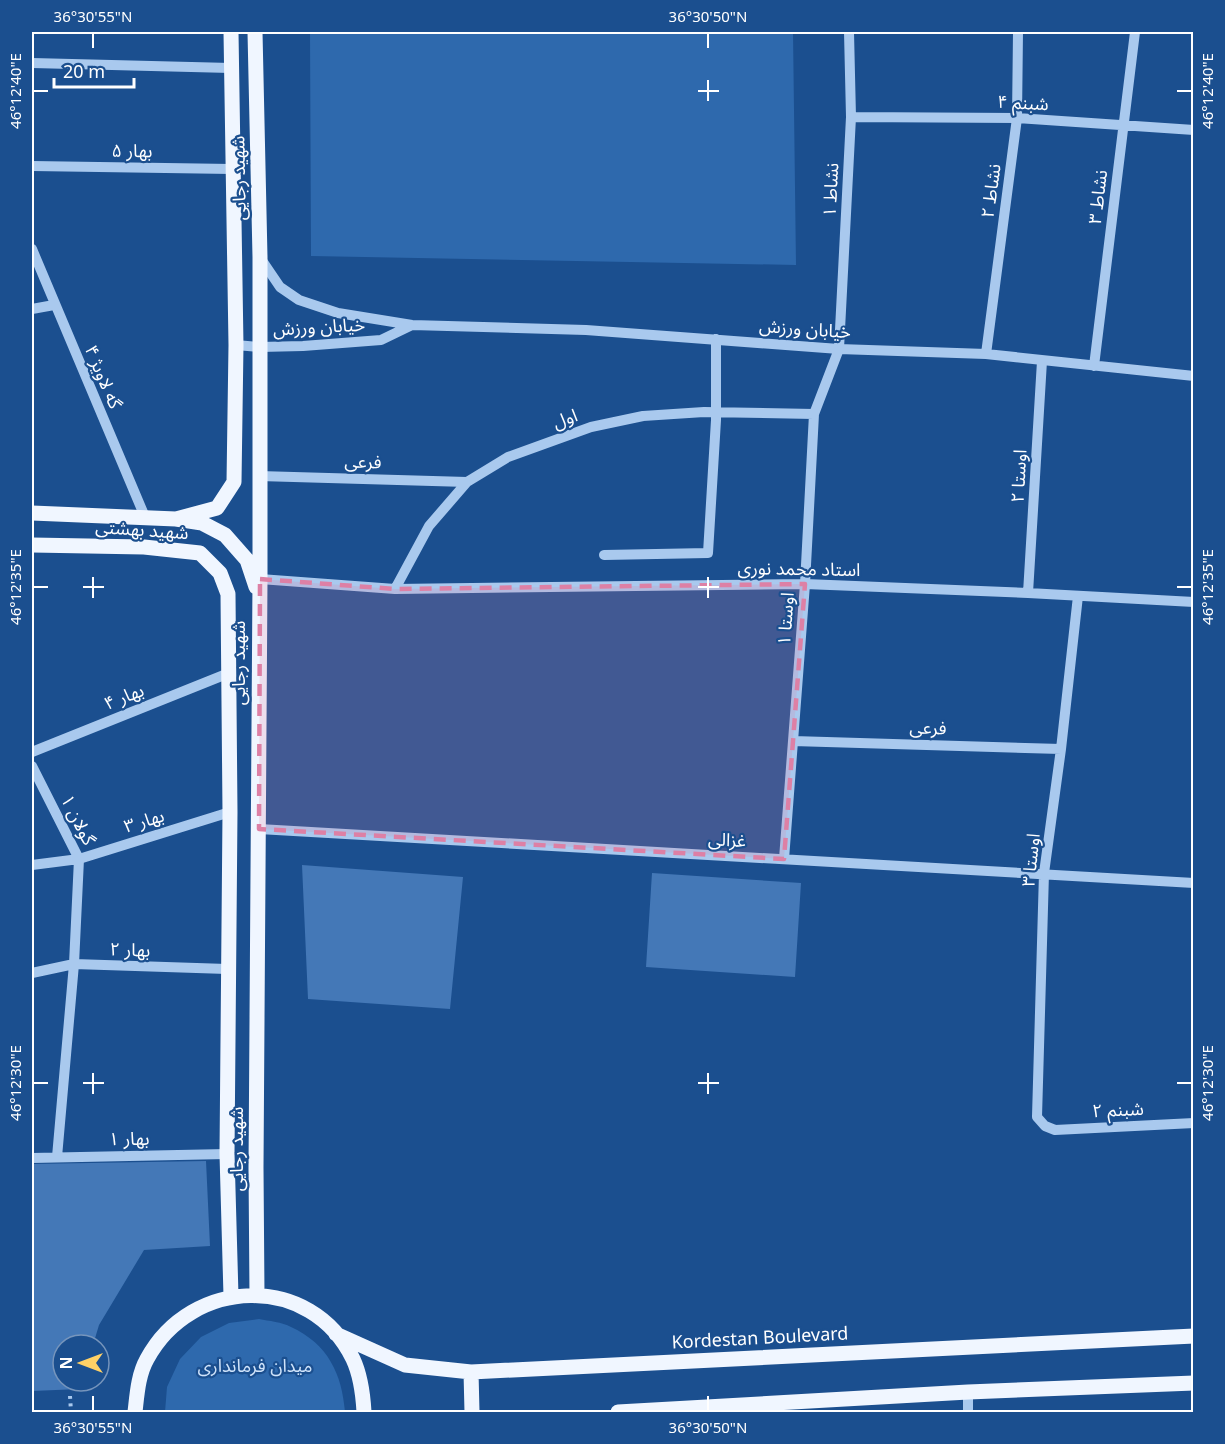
<svg xmlns="http://www.w3.org/2000/svg" width="1225" height="1444" viewBox="0 0 1225 1444" font-family="'Noto Sans','Noto Sans Arabic',sans-serif">
  <style>
    .green { fill: #2e69ad }
    .building { fill: #4478b7 }
    .lines { fill: none; stroke-linecap: round; stroke-linejoin: round }
    .path { stroke: #a9c9ee; stroke-width: 4; stroke-dasharray: 3 4.5; stroke-linecap: butt }
    .minor { stroke: #a9c9ee; stroke-width: 10 }
    .major { stroke: #f0f6ff; stroke-width: 15 }
    .marked { fill: #dd80a5; fill-opacity: 0.2; stroke: #dd80a5; stroke-width: 4.5; stroke-dasharray: 12 8; stroke-linejoin: round }
    .ticks { fill: none; stroke: #fff; stroke-width: 2 }
    .labels { text-anchor: middle; stroke-width: 4.5; stroke-linejoin: round; paint-order: stroke }
    .street-label { font-size: 18px; fill: #fff; stroke: #1b4f8f }
    .park-label { font-size: 18px; fill: #cfe3fa; stroke: #1b4f8f }
    .neatline { fill: none; stroke: #fff; stroke-width: 2 }
    .ticks-label { font-size: 15px; text-anchor: middle; fill: #fff }
  </style>
  <rect width="100%" height="100%" fill="#1b4f8f"/>
  <path class="green" d="M 310,32 L 793,32 L 796,265 L 311,256 Z
    M 259,1319 C 269,1321 282,1322 291,1327 C 328,1344 342,1374 345,1412 L 165,1412 L 167,1387 L 180,1359 L 201,1337 L 229,1323 Z"/>
  <path class="building" d="M 302,865 L 463,877 L 450,1009 L 308,999 Z
    M 652,873 L 801,883 L 795,977 L 646,967 Z
    M 206,1161 L 210,1246 L 144,1250 L 99,1325 L 93,1345 L 63,1345 L 63,1381 L 82,1381 L 80,1389 L 32,1391 L 32,1164 Z"/>
  <g class="lines">
    <path class="path" d="M 70,1396 L 71,1412"/>
    <path class="minor" d="M 32,63 L 231,68
      M 851,117 L 1017,118 L 1194,130
      M 32,166 L 232,169
      M 32,249 L 145,517
      M 261,259 L 280,287 L 299,300 L 338,313 L 412,325 L 586,330 L 839,349 L 986,354 L 1194,376
      M 32,309 L 54,305
      M 236,345 L 260,347 L 303,346 L 381,340 L 412,325
      M 986,354 L 1017,118 L 1018,32
      M 1094,366 L 1135,32
      M 259,476 L 467,482
      M 604,555 L 708,553 L 716,420 L 716,339
      M 260,579 L 395,589 L 805,584 L 1028,593 L 1194,602
      M 395,589 L 429,526 L 467,482 L 508,457 L 591,427 L 643,416 L 704,412 L 814,414
      M 1028,593 L 1042,361
      M 1078,596 L 1061,749 L 1044,873 L 1037,1117 L 1045,1126 L 1055,1130 L 1194,1123
      M 793,741 L 1061,749
      M 32,752 L 229,673
      M 32,766 L 79,859 L 74,964 L 57,1157
      M 259,829 L 1194,883
      M 784,859 L 805,584 L 814,414 L 839,349 L 851,117 L 849,32
      M 32,865 L 79,859 L 230,812
      M 32,973 L 74,964 L 227,969
      M 32,1158 L 227,1154
      M 968,1392 L 968,1412"/>
    <path class="major" d="M 255,32 L 260,257 L 260,579 L 256,1168 L 257,1295
      M 32,513 L 176,519 L 202,523 L 225,535 L 247,560 L 256,587
      M 176,519 L 217,508 L 234,482 L 236,345 L 231,32
      M 32,545 L 144,547 L 200,553 L 220,573 L 228,594 L 230,812 L 227,1154 L 231,1296
      M 336,1334 L 405,1365 L 471,1372 L 1194,1336
      M 471,1372 L 472,1412
      M 135,1412 C 137,1395 138,1375 147,1359 C 191,1277 311,1272 353,1359 C 361,1376 363,1394 364,1412
      M 618,1412 L 968,1392 L 1194,1383"/>
  </g>
  <path class="marked" d="M 260,579 L 395,589 L 805,584 L 784,859 L 259,829 Z"/>
  <path class="ticks" d="M 93,33 L 93,48M 708,33 L 708,48M 708,80 L 708,101M 33,91 L 48,91M 698,91 L 719,91M 1177,91 L 1192,91M 93,577 L 93,598M 708,577 L 708,598M 33,587 L 48,587M 83,587 L 104,587M 698,587 L 719,587M 1177,587 L 1192,587M 93,1073 L 93,1094M 708,1073 L 708,1094M 33,1083 L 48,1083M 83,1083 L 104,1083M 698,1083 L 719,1083M 1177,1083 L 1192,1083M 93,1396 L 93,1411M 708,1396 L 708,1411"/>
  <g class="labels">
    <g class="street-label">
      <text transform="translate(1023 103) rotate(3)" y="6">شبنم ۴</text>
      <text transform="translate(132 151) rotate(1)" y="6">بهار ۵</text>
      <text transform="translate(239 178) rotate(-91)" y="6">شهید رجایی</text>
      <text transform="translate(831 190) rotate(-87)" y="6">نشاط ۱</text>
      <text transform="translate(991 191) rotate(-82)" y="6">نشاط ۲</text>
      <text transform="translate(1098 197) rotate(-83)" y="6">نشاط ۳</text>
      <text transform="translate(319 327) rotate(-3)" y="6">خیابان ورزش</text>
      <text transform="translate(805 329) rotate(4)" y="6">خیابان ورزش</text>
      <text transform="translate(103 377) rotate(67)" y="6">گه لاویژ ۴</text>
      <text transform="translate(565 419) rotate(-20)" y="6">اول</text>
      <text transform="translate(363 462) rotate(2)" y="6">فرعی</text>
      <text transform="translate(1019 476) rotate(-87)" y="6">اوستا ۲</text>
      <text transform="translate(142 530) rotate(4)" y="6">شهید بهشتی</text>
      <text transform="translate(799 569) rotate(1)" y="6">استاد محمد نوری</text>
      <text transform="translate(786 619) rotate(-86)" y="6">اوستا ۱</text>
      <text transform="translate(239 663) rotate(-90)" y="6">شهید رجایی</text>
      <text transform="translate(124 697) rotate(-22)" y="6">بهار ۴</text>
      <text transform="translate(928 728) rotate(2)" y="6">فرعی</text>
      <text transform="translate(78 820) rotate(63)" y="6">گولان ۱</text>
      <text transform="translate(144 821) rotate(-17)" y="6">بهار ۳</text>
      <text transform="translate(727 840) rotate(3)" y="6">غزالی</text>
      <text transform="translate(1031 860) rotate(-84)" y="6">اوستا ۳</text>
      <text transform="translate(130 950) rotate(2)" y="6">بهار ۲</text>
      <text transform="translate(1118 1110) rotate(-3)" y="6">شبنم ۲</text>
      <text transform="translate(129 1139) rotate(-1)" y="6">بهار ۱</text>
      <text transform="translate(237 1149) rotate(-90)" y="6">شهید رجایی</text>
      <text transform="translate(760 1338) rotate(-3)" y="6">Kordestan Boulevard</text>
    </g>
    <g class="park-label">
      <text x="255" y="1372">میدان فرمانداری</text>
    </g>
  </g>
  <rect width="1225" height="1444" fill="none" stroke="#1b4f8f" stroke-width="66"/>
  <g transform="translate(81 1363) rotate(270)"><circle r="28" fill="#1b4f8f" stroke="#7695bc" stroke-width="1.5"/>
  <path d="M0-4.5L10 22L0 15L-10 22Z" fill="#ffd166"/>
  <text y="-9" font-size="16" font-weight="bold" text-anchor="middle" fill="#ffffff">N</text>
  </g>
  <path d="M54 78v9h80v-9" fill="none" stroke="#ffffff" stroke-width="3"/>
  <text x="63" y="78" font-size="18" fill="#ffffff" stroke="#1b4f8f" stroke-width="4.5" paint-order="stroke">20 m</text>
  <rect x="33" y="33" width="1159" height="1378" class="neatline"/>
  <g class="ticks-label">
    <text x="93" y="22">36°30'55"N</text>
    <text x="708" y="22">36°30'50"N</text>
    <text transform="translate(1208 91) rotate(-90)" y="5">46°12'40"E</text>
    <text transform="translate(16 91) rotate(-90)" y="5">46°12'40"E</text>
    <text transform="translate(1208 587) rotate(-90)" y="5">46°12'35"E</text>
    <text transform="translate(16 587) rotate(-90)" y="5">46°12'35"E</text>
    <text transform="translate(1208 1083) rotate(-90)" y="5">46°12'30"E</text>
    <text transform="translate(16 1083) rotate(-90)" y="5">46°12'30"E</text>
    <text x="93" y="1433">36°30'55"N</text>
    <text x="708" y="1433">36°30'50"N</text>
  </g>
</svg>
